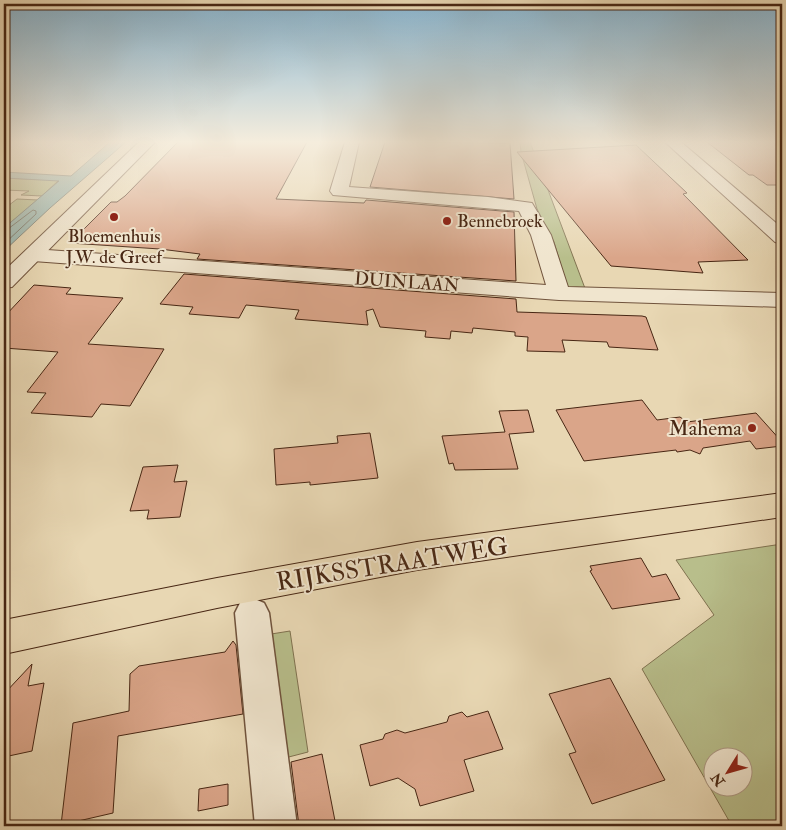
<svg xmlns="http://www.w3.org/2000/svg" width="786" height="830" viewBox="0 0 786 830" font-family="'IM FELL Double Pica',serif">
  <style>
    .green { fill: #b8be8b; stroke: #807250; fill-rule: evenodd }
    .water { fill: #98b8b2; stroke: #787e73 }
    .lines { fill: none; stroke-linecap: round; stroke-linejoin: round }
    .shore { stroke: #707063; stroke-width: 1 }
    .building { fill: #daa589; stroke: #482714 }
    .pedestrian-casing { stroke: #70533c; stroke-width: 3 }
    .minor-casing { stroke: #70533c; stroke-width: 2 }
    .tertiary-casing { stroke: #70533c; stroke-width: 2 }
    .primary-casing { stroke: #482714; stroke-width: 2 }
    .pedestrian { fill: #f0e5ce; fill-rule: evenodd }
    .minor { fill: #f0e5ce; fill-rule: evenodd }
    .tertiary { fill: #f0e5ce; fill-rule: evenodd }
    .primary { fill: #e8d7b3; fill-rule: evenodd }
    .poi-dot { fill: #8f2418; stroke: #f0e5ce; stroke-width: 2 }
    .labels { text-anchor: middle; stroke-width: 4; stroke-linejoin: round; paint-order: stroke }
    .far-poi-label { font-size: 18px; fill: #482714; stroke: #f0e5ce; text-anchor: start }
    .far-street-label { font-size: 18px; fill: #482714; stroke: #f0e5ce }
    .poi-label { font-size: 21px; fill: #482714; stroke: #f0e5ce; text-anchor: end }
    .near-street-label { font-size: 25px; fill: #482714; stroke: #f0e5ce }
  </style>
  <rect width="100%" height="100%" fill="#e8d7b3"/>
  <filter id="stains"><feTurbulence type="fractalNoise" baseFrequency=".004" numOctaves="4"/><feColorMatrix values="0 0 0 0 .2 0 0 0 0 .09 0 0 0 0 .02 0 0 0 .5 -.17"/></filter>
  <radialGradient id="worn" r=".72"><stop offset=".6" stop-color="#630" stop-opacity="0"/><stop offset="1" stop-color="#630" stop-opacity=".3"/></radialGradient>
  <path class="green" d="M 516,142 L 530,142 L 586,291 L 568,290 L 554,242 L 537,209 L 521,152 L 520,143 Z
    M 4,178 L 59,180 L 42,196 L 21,195 L 29,191 L 4,190 Z
    M 17,199 L 38,200 L 4,228 L 4,209 Z
    M 782,544 L 782,826 L 732,826 L 642,669 L 714,615 L 676,560 ZM 714,758 L 744,758 L 744,788 L 714,788 Z
    M 290,631 L 308,752 L 281,759 L 265,635 Z"/>
  <path class="water" d="M 110,142 L 126,142 L 50,208 L 4,251 L 4,228 L 59,181 L 4,178 L 4,172 L 71,176 Z"/>
  <g class="lines">
    <path class="shore" d="M 4,232 L 33,210 L 36,211 L 36,214 L 4,244"/>
  </g>
  <path class="building" d="M 178,142 L 307,142 L 276,199 L 364,203 L 366,200 L 514,212 L 516,281 L 197,259 L 200,254 L 160,249 L 70,243 L 111,202 L 117,202 L 125,196 Z
    M 385,142 L 510,143 L 514,199 L 370,187 Z
    M 707,142 L 782,142 L 782,185 L 767,185 L 753,175 L 749,175 Z
    M 636,145 L 687,193 L 683,194 L 748,260 L 698,262 L 703,273 L 611,266 L 517,152 Z
    M 184,274 L 516,299 L 517,312 L 642,316 L 646,317 L 658,350 L 609,347 L 607,342 L 562,340 L 565,352 L 527,351 L 528,337 L 515,336 L 515,332 L 473,328 L 472,333 L 451,331 L 450,339 L 425,337 L 426,331 L 380,327 L 373,309 L 366,311 L 368,325 L 295,319 L 299,310 L 246,305 L 239,318 L 189,314 L 193,307 L 160,304 Z
    M 34,285 L 71,288 L 66,294 L 123,298 L 88,344 L 164,349 L 130,406 L 101,404 L 92,417 L 31,413 L 46,393 L 27,392 L 58,352 L 4,348 L 4,317 Z
    M 642,400 L 657,420 L 680,417 L 687,422 L 756,413 L 782,442 L 782,446 L 756,449 L 750,441 L 703,448 L 700,454 L 690,450 L 677,452 L 676,450 L 584,461 L 556,410 Z
    M 528,410 L 534,432 L 509,434 L 518,469 L 455,470 L 453,463 L 449,464 L 442,436 L 505,432 L 499,411 Z
    M 370,433 L 378,478 L 310,485 L 310,482 L 276,485 L 274,449 L 338,443 L 337,436 Z
    M 178,465 L 174,482 L 187,481 L 180,517 L 147,519 L 149,510 L 130,511 L 143,467 Z
    M 641,558 L 652,577 L 666,574 L 680,599 L 612,609 L 590,571 L 592,570 L 590,566 Z
    M 233,641 L 236,645 L 243,714 L 118,736 L 113,813 L 61,825 L 73,723 L 129,711 L 130,674 L 139,666 L 225,652 Z
    M 32,664 L 28,686 L 44,683 L 32,751 L 4,757 L 4,694 Z
    M 610,678 L 665,780 L 592,804 L 569,754 L 576,752 L 549,694 Z
    M 488,711 L 503,749 L 464,760 L 474,791 L 420,806 L 415,789 L 398,778 L 370,786 L 360,745 L 383,739 L 385,734 L 397,730 L 405,733 L 447,722 L 449,716 L 462,712 L 467,717 Z
    M 322,754 L 336,826 L 299,826 L 291,762 Z
    M 228,784 L 228,805 L 198,811 L 199,789 Z"/>
  <g class="lines">
    <g class="pedestrian-casing">
      <path id="pedestrian" d="M 252,598 L 264,603 L 269,613 L 297,826 L 255,826 L 235,613 L 240,603 Z"/>
    </g>
    <g class="minor-casing">
      <path id="minor" d="M 345,142 L 359,142 L 349,187 L 488,197 L 532,203 L 551,235 L 568,287 L 782,293 L 782,307 L 559,300 L 33,261 L 26,259 L 23,255 L 26,251 L 33,249 L 546,285 L 531,235 L 519,211 L 333,195 L 330,191 Z
        M 665,142 L 681,142 L 782,228 L 782,244 L 775,242 Z"/>
    </g>
    <g class="tertiary-casing">
      <path id="tertiary" d="M 139,142 L 155,142 L 12,287 L 4,288 L 4,271 Z"/>
    </g>
    <g class="primary-casing">
      <path id="primary" d="M 782,493 L 782,517 L 417,570 L 217,608 L 4,654 L 4,620 L 217,578 L 417,542 Z"/>
    </g>
    <use href="#pedestrian" class="pedestrian"/>
    <use href="#minor" class="minor"/>
    <use href="#tertiary" class="tertiary"/>
    <use href="#primary" class="primary"/>
  </g>
  <linearGradient id="sky" x2="0" y2="1"><stop stop-color="#88b6d2"/><stop offset="0.55" stop-color="#f5eddd"/><stop offset="1" stop-color="#f5eddd" stop-opacity="0"/></linearGradient>
  <rect width="786" height="258" fill="url(#sky)"/>
  <g class="poi-dot">
    <circle cx="114" cy="217" r="5"/>
    <circle cx="447" cy="221" r="5"/>
    <circle cx="752" cy="428" r="5"/>
  </g>
  <g class="labels">
    <g class="far-poi-label">
      <text x="457" y="227">Bennebroek</text>
      <text x="114" y="242" text-anchor="middle">Bloemenhuis<tspan x="114" dy="21">J.W. de Greef</tspan></text>
    </g>
    <g class="far-street-label">
      <text transform="translate(407 282) rotate(4)" y="6">DUINLAAN</text>
    </g>
    <g class="poi-label">
      <text x="742" y="435">Mahema</text>
    </g>
    <g class="near-street-label">
      <text transform="translate(392 563) rotate(-9)" y="9">RIJKSSTRAATWEG</text>
    </g>
  </g>
  <rect width="786" height="830" fill="none" stroke="#e8d7b3" stroke-width="20"/>
  <rect x="5" y="5" width="776" height="820" fill="none" stroke="#482714" stroke-width="2.5"/>
  <rect x="10" y="10" width="766" height="810" fill="none" stroke="#482714"/>
  <g transform="translate(728 772) rotate(233)"><circle r="24" fill="#f0e5ce" stroke="#ad9984"/>
  <path d="M0-4L9 19L0 12L-9 19Z" fill="#8f2418"/>
  <text y="-8" font-size="14" font-weight="bold" text-anchor="middle" fill="#482714">N</text>
  </g>
  <rect width="100%" height="100%" filter="url(#stains)"/>
  <rect width="100%" height="100%" fill="url(#worn)"/>
</svg>
